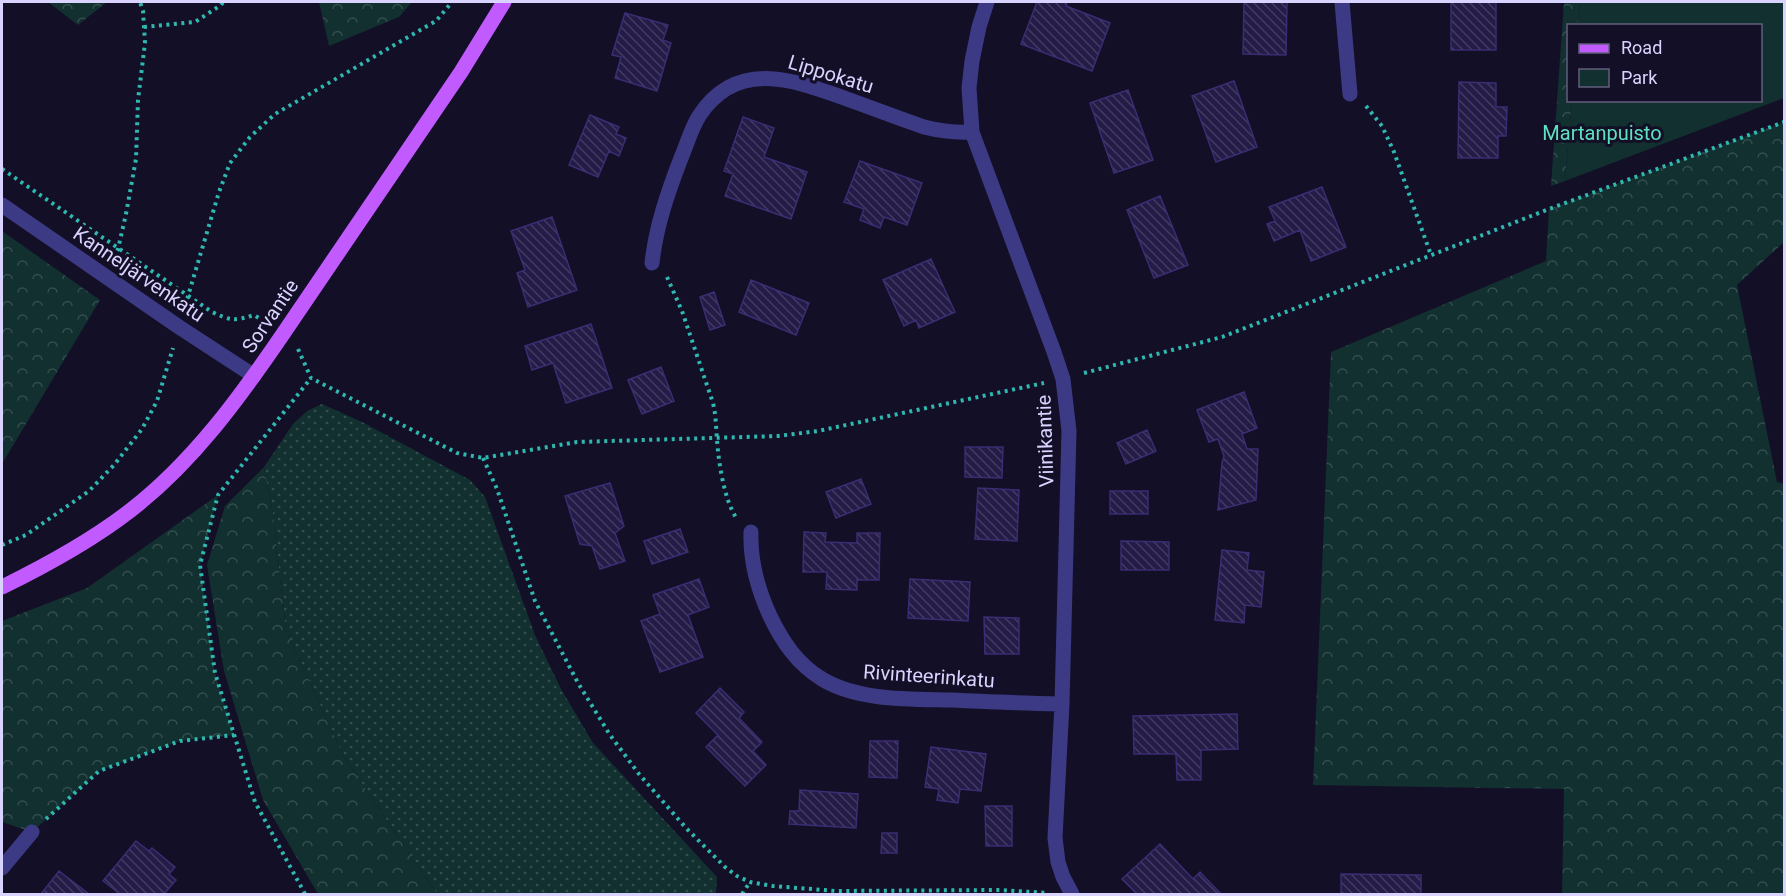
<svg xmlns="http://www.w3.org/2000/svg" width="1786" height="896" viewBox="0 0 1786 896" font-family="Roboto,sans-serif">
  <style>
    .grass { fill: url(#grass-dots) }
    .forest { fill: url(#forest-crowns) }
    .green { fill: #12302f }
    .building { fill: url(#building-back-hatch); stroke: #3b2d73; stroke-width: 1.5 }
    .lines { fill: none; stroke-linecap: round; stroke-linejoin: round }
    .path { stroke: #2fb8b0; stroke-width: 4; stroke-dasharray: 3 4.5; stroke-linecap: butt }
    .minor { stroke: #3d3a85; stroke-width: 15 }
    .major { stroke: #c25bff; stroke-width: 15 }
    .labels { text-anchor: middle; stroke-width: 6; stroke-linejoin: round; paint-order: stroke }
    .street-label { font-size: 20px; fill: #d9d4ff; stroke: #130f26 }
    .park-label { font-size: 20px; fill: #5fe0c0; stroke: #130f26 }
  </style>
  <defs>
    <pattern id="grass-dots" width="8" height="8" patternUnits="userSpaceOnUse" patternTransform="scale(1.5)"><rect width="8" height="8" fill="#12302f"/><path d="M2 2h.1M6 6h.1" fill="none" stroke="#344d4e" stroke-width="1.8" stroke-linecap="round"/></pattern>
    <pattern id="forest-crowns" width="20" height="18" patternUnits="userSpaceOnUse" patternTransform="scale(1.5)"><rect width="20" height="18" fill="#12302f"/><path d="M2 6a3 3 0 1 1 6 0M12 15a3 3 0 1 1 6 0" fill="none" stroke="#344d4e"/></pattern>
    <pattern id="building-back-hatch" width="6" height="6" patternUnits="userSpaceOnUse" patternTransform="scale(1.5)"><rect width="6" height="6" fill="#241b47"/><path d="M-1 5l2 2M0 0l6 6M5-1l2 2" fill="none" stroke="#433b63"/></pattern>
  </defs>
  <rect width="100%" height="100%" fill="#130f26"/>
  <path class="grass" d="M 322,404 L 362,422 L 470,480 L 485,497 L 535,635 L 561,689 L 593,743 L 717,877 L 716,894 L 437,894 L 344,757 L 286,630 L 273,514 L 264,467 L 293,424 L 307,411 Z"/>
  <path class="forest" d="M 48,2 L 107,2 L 78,25 Z
    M 319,2 L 412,2 L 399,17 L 329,46 Z
    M 1564,2 L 1580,2 L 1578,25 L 1568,26 L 1568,100 L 1572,101 L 1565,181 L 1551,186 Z
    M 1784,122 L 1784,242 L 1737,285 L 1777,482 L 1784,484 L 1784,894 L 1562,894 L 1564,789 L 1313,785 L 1331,352 L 1546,261 L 1549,209 Z
    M 2,231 L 100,300 L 2,464 Z
    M 264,467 L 273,514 L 286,630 L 344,757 L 437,894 L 318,894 L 263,800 L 224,671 L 207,565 L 225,506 Z
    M 218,495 L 200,565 L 215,673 L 234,735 L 180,741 L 99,771 L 32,832 L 2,822 L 2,621 L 87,588 Z"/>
  <path class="green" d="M 1580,2 L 1784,2 L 1784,98 L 1565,181 L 1572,101 L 1760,100 L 1760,26 L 1578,25 Z"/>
  <path class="building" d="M 1037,2 L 1067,2 L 1066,6 L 1110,23 L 1092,71 L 1021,44 Z
    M 1244,2 L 1287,2 L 1286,55 L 1243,54 Z
    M 1451,2 L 1496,2 L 1496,50 L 1451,50 Z
    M 625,13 L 668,25 L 663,40 L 671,43 L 657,91 L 615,78 L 621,57 L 612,55 Z
    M 1234,81 L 1257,147 L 1216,162 L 1192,96 Z
    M 1459,82 L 1496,83 L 1496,107 L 1507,107 L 1506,136 L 1498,136 L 1498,158 L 1458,158 Z
    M 1128,90 L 1153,160 L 1114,173 L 1090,103 Z
    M 590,115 L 619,127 L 616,134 L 626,138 L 619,156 L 609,151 L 598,177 L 569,165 Z
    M 743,117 L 774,128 L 764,157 L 807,172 L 791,219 L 725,196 L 733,174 L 724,171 Z
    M 860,161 L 922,183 L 907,225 L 884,217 L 880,228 L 860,220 L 864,209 L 844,202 Z
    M 1322,187 L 1346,247 L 1311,261 L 1300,230 L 1274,241 L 1267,224 L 1275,221 L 1269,207 Z
    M 1160,196 L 1188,265 L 1154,278 L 1127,210 Z
    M 552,217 L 577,290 L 528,307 L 517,273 L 525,270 L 511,231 Z
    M 931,259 L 955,312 L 919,328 L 916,320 L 904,326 L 883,280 Z
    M 751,280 L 809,303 L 796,335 L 739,312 Z
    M 714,292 L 725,325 L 710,330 L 700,297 Z
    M 591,324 L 612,388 L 566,403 L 553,363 L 532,370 L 525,346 Z
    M 661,367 L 674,401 L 642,414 L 628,380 Z
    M 1244,392 L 1257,428 L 1242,434 L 1247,449 L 1258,449 L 1256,500 L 1218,510 L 1222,463 L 1224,456 L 1218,439 L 1209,442 L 1197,410 Z
    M 1147,430 L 1156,451 L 1126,464 L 1117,443 Z
    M 965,447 L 1003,447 L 1002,478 L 965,477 Z
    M 861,479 L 871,504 L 836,518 L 826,492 Z
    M 610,483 L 624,526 L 615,533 L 625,561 L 600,569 L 592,546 L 580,544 L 565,496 Z
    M 978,488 L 1019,490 L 1017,541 L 975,539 Z
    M 1110,491 L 1148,491 L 1148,514 L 1110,514 Z
    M 680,529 L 688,552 L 652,564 L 644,541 Z
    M 804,532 L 826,533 L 825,542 L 857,543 L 857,533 L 880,533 L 879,580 L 857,580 L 857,590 L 826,589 L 827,572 L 803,572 Z
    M 1121,541 L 1169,542 L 1169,570 L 1121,570 Z
    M 1222,550 L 1249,553 L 1247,570 L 1264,572 L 1261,607 L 1245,605 L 1244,623 L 1215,620 Z
    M 699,579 L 709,607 L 688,615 L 703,657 L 660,672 L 641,621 L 660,614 L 653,595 Z
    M 910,579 L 970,582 L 968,621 L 908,618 Z
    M 984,617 L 1019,618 L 1019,654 L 985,654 Z
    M 720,688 L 744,712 L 739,718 L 762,742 L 753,751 L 766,765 L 745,786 L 706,747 L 718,735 L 696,713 Z
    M 1237,714 L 1238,749 L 1201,750 L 1201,780 L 1177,780 L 1176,754 L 1134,754 L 1133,716 Z
    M 870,741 L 898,741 L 897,778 L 869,777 Z
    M 931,747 L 986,754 L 981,791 L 960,789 L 958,803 L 937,800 L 939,789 L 925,787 Z
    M 800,790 L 858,794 L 856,828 L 789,824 L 790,811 L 799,811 Z
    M 985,806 L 1012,806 L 1012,846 L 986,846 Z
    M 882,833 L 897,833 L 897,853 L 881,853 Z
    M 136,841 L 149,851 L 152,848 L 175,867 L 169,874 L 176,880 L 164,894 L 120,894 L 103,881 Z
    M 1160,844 L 1193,879 L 1200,872 L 1221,894 L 1137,894 L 1122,879 Z
    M 59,871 L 89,894 L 41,894 Z
    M 1341,874 L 1421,875 L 1421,894 L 1341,894 Z"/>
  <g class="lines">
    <path class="path" d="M 144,27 L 195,22 L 221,5 L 223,2
      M 1366,106 L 1382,126 L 1394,152 L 1431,255
      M 2,169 L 212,312 C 231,321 235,321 254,315 L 267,323
      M 113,257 L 118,249 L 126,214 L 136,159 L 138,100 L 145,43 L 143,11 L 140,2
      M 667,277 L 682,311 L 713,403 C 716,416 716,427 717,441 C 719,464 724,500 737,519
      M 185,306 L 219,192 L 230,163 L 250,137 L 275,114 L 436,21 L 452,2
      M 298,349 L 311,378 L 457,453 L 483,458 L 577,442 L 778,436 L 818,431 L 1044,383
      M 1084,373 L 1222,337 L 1549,209 L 1784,122
      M 483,458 L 497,489 L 535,601 L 578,683 L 610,735 L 639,774 L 686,828 L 725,867 L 737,876 L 750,882 L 773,886 L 836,891 L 1000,890 L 1048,893
      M 2,545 L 26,535 L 89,491 L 114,465 L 142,429 L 157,401 L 173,348
      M 46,819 L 99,771 L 180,741 L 234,735
      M 305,894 L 255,802 L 215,673 L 200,565 L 218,495 L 311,378
      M 742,894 L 750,882"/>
    <path class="minor" d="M 987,2 L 979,27 L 972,61 L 969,88 L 972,132 L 1054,352 L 1063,379 L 1069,431 L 1062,704 L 1055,838 L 1058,862 L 1063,877 L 1072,894
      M 1342,2 L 1350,94
      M 2,205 L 179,327 L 254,376
      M 652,263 C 656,226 668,192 681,158 C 687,144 691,129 699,116 C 737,58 794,80 847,99 C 872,108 898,118 924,127 C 940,131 955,133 972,132
      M 751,532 C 750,561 758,590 770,616 C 782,641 797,664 822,679 C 858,701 910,699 952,700 C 988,702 1025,703 1062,704
      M 2,868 L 32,832"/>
    <path class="major" d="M 2,587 C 47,565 91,541 131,510 C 193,462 240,397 283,334 L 461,72 L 504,2"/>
  </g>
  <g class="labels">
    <g class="street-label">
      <text transform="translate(831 74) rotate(17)" y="7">Lippokatu</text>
      <text transform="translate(139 274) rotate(34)" y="7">Kanneljärvenkatu</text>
      <text transform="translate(270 316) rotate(-56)" y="7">Sorvantie</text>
      <text transform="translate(1045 441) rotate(-92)" y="7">Viinikantie</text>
      <text transform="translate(929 676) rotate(4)" y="7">Rivinteerinkatu</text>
    </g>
    <g class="park-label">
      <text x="1602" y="140">Martanpuisto</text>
    </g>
  </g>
  <rect width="1786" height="896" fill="none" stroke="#d9d4ff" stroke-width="6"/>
  <rect x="1567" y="24" width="195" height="78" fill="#130f26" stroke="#625e7d" stroke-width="1.5"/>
  <rect x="1579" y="44" width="30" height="9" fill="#c25bff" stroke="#625e7d" stroke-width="1.5"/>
  <text x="1621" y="54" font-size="18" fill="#d9d4ff">Road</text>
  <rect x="1579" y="69" width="30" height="18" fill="#12302f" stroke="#625e7d" stroke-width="1.5"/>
  <text x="1621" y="84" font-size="18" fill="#d9d4ff">Park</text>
</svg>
